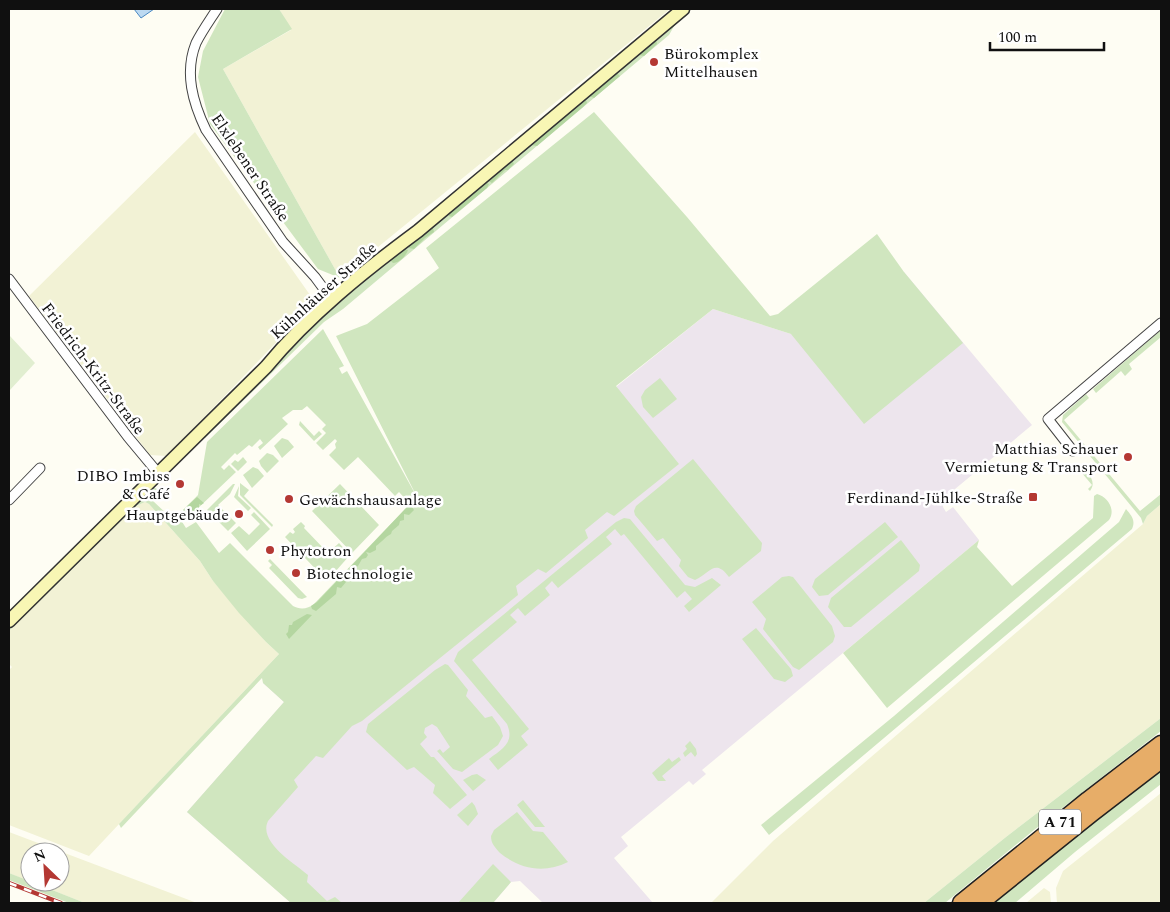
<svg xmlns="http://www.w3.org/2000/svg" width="1170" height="912" viewBox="0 0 1170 912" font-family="Spectral,serif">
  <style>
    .industrial { fill: #ede5ed }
    .farmland { fill: #f2f2d5 }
    .green { fill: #d0e6bf }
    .forest { fill: #b4d6a0 }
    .pitch { fill: #e1eed0 }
    .water { fill: #bcd9f1; stroke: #4a88c2 }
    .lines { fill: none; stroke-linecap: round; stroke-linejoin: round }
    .street-casing { stroke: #434343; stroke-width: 11 }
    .secondary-casing { stroke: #323232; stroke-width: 15 }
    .highway-casing { stroke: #212121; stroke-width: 19 }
    .street { stroke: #fff; stroke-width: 9 }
    .secondary { stroke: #f8f6b4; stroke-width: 12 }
    .highway { stroke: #e7ad68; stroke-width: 16 }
    .rail-casing { stroke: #b43833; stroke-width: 4.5 }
    .rail { stroke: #fff; stroke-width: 2.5; stroke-dasharray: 8; stroke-linecap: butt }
    .poi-dot { fill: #b43833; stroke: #fff; stroke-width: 2 }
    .labels { text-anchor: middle; stroke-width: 5; stroke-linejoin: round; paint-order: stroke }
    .shield { fill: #fff; stroke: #585858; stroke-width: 1 }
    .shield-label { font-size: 15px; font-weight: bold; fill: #101010 }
    .poi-label { font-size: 16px; fill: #101010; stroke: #fff; text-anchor: start }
    .street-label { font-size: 16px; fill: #101010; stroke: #fff }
  </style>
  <rect width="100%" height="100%" fill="#fefdf3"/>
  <path class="industrial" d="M 904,272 L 1032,425 L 943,499 L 943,507 L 946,512 L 953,507 L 979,540 L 702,770 L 706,774 L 693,785 L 689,781 L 621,837 L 628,846 L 614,858 L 653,903 L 543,903 L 520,881 L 511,882 L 493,903 L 291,903 L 187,812 L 284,702 L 263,683 L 616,387 L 713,309 L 791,334 Z"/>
  <path class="farmland" d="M 279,9 L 670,9 L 340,278 L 223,69 L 291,30 Z
    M 195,132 L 315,302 L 167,456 L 150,455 L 29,296 Z
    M 145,502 L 149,504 L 200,561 L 213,581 L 266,642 L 279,654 L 89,856 L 9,825 L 9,670 L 12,667 L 9,664 L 9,631 L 136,506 Z
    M 1161,504 L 1161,718 L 1006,837 L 924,903 L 711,903 L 773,841 L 1143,524 L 1147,516 Z
    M 1161,793 L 1161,903 L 1057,903 L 1056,888 L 1063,871 Z
    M 9,832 L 197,903 L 85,903 L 31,882 L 60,882 L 60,852 L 30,852 L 30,882 L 9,873 Z
    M 1044,888 L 1050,892 L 1051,903 L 1026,903 Z"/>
  <path class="green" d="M 225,9 L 279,9 L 292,29 L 223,69 L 340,278 L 318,269 L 210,124 L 198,77 L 203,51 Z
    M 688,9 L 691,9 L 677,21 L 669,35 L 343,309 L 324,322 L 205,438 L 205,431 L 339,302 Z
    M 594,112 L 687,217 L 770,316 L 778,314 L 877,234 L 904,272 L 963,343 L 864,424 L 791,334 L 713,309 L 616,386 L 679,464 L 614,516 L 607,512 L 585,530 L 588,538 L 546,573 L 538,569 L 516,586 L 518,595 L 362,721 L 352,726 L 323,758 L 316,756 L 294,780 L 298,787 L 268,821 C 258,842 294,863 308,875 L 307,882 L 327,901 L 335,897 L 342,903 L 291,903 L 187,812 L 284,702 L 263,683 L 262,678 L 121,828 L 119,824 L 279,654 L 266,642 L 239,613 L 213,581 L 200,561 L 149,504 L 145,502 L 136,506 L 9,631 L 9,629 L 153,487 L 159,490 L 152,500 L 169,516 L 175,511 L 186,528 L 196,522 L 219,553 L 230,543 L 293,606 C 300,610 308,609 314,604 L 407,507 L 408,508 L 411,505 L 399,492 L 395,496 L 358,457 L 344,470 L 329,455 L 336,448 L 335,444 L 337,441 L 335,439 L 323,450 L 316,443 L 326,433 L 322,429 L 326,425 L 307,406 L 302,410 L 293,410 L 282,418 L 288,424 L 260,450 L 258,447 L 263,443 L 260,439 L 252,447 L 249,445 L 237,455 L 235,453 L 221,467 L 224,470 L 229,465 L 236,472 L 194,512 L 187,506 L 198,495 L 207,442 L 323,329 L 344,366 L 339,368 L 342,374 L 347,371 L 418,499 L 336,336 L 367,324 L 439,268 L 426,248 Z
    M 1161,330 L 1161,337 L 1129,364 L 1132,369 L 1125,376 L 1121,371 L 1096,393 L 1093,389 Z
    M 660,378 L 677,399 L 653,418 L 643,407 L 641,397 L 645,390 Z
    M 1086,394 L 1089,398 L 1064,420 L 1140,511 L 1161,494 L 1161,504 L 1147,516 L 1143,524 L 1141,518 L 1062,422 L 1063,415 Z
    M 300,421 L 314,436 L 319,431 L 322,434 L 314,441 L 299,425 Z
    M 282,438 L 288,440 L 294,447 L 282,458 L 274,446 Z
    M 267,453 L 273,455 L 279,461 L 267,473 L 261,466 L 259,461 Z
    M 243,457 L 247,462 L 238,471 L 231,464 L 235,460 L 238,462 Z
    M 693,459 L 762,543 L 761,551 L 729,577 C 715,558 710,573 695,580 L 688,577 L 679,566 L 681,560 L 663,538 L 657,541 L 635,515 L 634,511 L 636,506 Z
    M 1079,464 C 1086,472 1098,480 1090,491 L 1088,489 L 1092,485 L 1076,466 Z
    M 253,467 L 258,469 L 264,476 L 252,488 L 243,475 Z
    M 240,483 L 249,490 L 244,496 L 273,525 L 272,527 L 240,495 Z
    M 233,484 L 235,484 L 230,494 L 218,505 L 236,523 L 228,531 L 207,510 Z
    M 340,484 L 379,525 L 352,553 L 312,511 Z
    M 239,486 L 238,496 L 251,508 L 248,511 L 234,497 Z
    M 1097,494 C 1108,497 1116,510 1109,520 L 887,708 L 843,653 L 979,540 L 977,547 L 1012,586 L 1093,518 L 1094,496 Z
    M 1126,509 C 1131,515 1136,520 1132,529 L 769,835 L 761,825 L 894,716 L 1119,522 Z
    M 254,512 L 270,529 L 247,551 L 231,533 L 239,526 L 249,535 L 260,524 L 251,515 Z
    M 624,518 L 630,519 L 685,585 L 695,587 L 712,578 L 721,585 L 689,612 L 684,606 L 692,599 L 685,591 L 677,598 L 624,534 L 621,536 L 615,529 L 606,537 L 612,544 L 558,588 L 552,581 L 545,588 L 550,595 L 525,616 L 518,608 L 510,615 L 517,622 L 472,660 L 529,729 L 521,736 L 528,745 L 498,770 L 489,759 C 502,749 515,743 507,724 L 454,661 L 458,652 L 616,522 Z
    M 301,522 L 305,526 L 304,528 L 328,553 L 339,543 L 350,555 L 327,581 L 285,537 L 290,532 L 293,534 L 295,532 L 293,529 Z
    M 885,522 L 898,537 L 828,595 L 819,596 L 812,587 L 815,579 Z
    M 901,540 L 920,565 L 919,571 L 851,627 L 844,627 L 828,607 L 831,598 Z
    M 270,559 L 306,596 L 307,597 L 302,599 L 298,598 L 269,568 L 272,565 L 268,561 Z
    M 789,576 L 793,577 L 832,626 L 835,636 L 833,642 L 799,670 L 793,667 L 763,629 L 766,619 L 752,602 L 782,577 Z
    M 756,628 L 791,669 L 793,676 L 785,682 L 774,679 L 742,639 Z
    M 445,664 L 448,665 L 468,690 L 466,696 L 485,718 L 492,716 L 500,727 L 503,736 L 498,745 L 462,772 L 453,769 L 437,751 L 440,749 L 443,753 L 450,747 L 437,727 L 432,724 L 425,728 L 424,733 L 427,737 L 420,744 L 431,757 L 434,757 L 467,795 L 450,809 L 433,793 L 435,785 L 414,767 L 407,770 L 366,732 L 368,724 L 435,670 Z
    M 1161,718 L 1161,731 L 1034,830 L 945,903 L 924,903 L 1006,837 Z
    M 690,741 L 696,749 L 697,754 L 695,757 L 691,752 L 685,757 L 683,753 L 687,749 L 685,746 Z
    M 679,757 L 681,760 L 662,776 L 666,781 L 658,781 L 652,773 L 669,758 L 672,762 Z
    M 1161,770 L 1161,784 L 1075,852 L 1015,903 L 993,903 L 1093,823 Z
    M 477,774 L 486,780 L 473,791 L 463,780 L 472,775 Z
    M 523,800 L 545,827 L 535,827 L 517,805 Z
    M 472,802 L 475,806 L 478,814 L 468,826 L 457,815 Z
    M 517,812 L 533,831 L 543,832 L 568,862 C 544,874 520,869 500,853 C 495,847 491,844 491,836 L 494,830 Z
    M 493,864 L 511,882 L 493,903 L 458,903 Z
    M 9,873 L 85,903 L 69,903 L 9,880 Z"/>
  <path class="forest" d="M 656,40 L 657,44 L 644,56 L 639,55 L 638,53 Z
    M 616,72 L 620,76 L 594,98 L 589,96 L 589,94 Z
    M 586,100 L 587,103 L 583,107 L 537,146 L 531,145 L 532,143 L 573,110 L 572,107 L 581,101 Z
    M 512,160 L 514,164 L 508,170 L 505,170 L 492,183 L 487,180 Z
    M 485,182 L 489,184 L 487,188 L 452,217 L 449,216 L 448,211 L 466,197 L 468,199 L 468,195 Z
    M 429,227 L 433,228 L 434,232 L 425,238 L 414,249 L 409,248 L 408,246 Z
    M 403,249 L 408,250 C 406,256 399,263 393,263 L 391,261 L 393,257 L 398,254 Z
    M 197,497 L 204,503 L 201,505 L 199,504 L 199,508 L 193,513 L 184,512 L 183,510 Z
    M 407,507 L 412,507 L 414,510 L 409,515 L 404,514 L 404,520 L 400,521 L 399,525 L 392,531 L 391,534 C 385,537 382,542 376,546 L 376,550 L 370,553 L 366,552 L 368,555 L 366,558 L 362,559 L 358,566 L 348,574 L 346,582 L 341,588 L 337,587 L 336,594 L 316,611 L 312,609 L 311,606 L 317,602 Z
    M 307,614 L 312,615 L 289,639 L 286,634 L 288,632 L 289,625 L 292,625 L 293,622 Z"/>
  <path class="pitch" d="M 9,335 L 35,363 L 9,391 Z"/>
  <path class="water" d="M 134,9 L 154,9 L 141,18 Z"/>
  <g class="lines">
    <g class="street-casing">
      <path id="street" d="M 217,9 C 210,20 202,31 196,43 C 184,73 193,103 206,130 L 283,242 L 315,277 L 332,300
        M 9,279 L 128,437 L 158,473
        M 1073,451 L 1048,419 L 1161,323
        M 9,500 L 40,468"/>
    </g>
    <g class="secondary-casing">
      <path id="secondary" d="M 9,621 L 266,367 C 309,315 364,271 418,231 L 683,9"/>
    </g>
    <g class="highway-casing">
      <path id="highway" d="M 961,903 L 1088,800 L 1161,744
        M 980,903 L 1092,813 L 1161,760"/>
    </g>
    <use href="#street" class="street"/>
    <use href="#secondary" class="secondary"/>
    <use href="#highway" class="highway"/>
    <g class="rail-casing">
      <path id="rail" d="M 9,883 L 61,903"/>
    </g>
    <use href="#rail" class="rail"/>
  </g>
  <g class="poi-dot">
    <circle cx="654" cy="62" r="5"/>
    <circle cx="1128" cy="457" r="5"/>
    <circle cx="180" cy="484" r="5"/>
    <rect x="1028" y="492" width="10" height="10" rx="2.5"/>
    <circle cx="289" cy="499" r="5"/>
    <circle cx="239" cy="514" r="5"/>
    <circle cx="270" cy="550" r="5"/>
    <circle cx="296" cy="573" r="5"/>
  </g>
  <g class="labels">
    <rect class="shield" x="1039" y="809.5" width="42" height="25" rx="4"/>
    <g class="shield-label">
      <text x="1060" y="827">A 71</text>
    </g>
    <g class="poi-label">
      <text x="664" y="59">Bürokomplex<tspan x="664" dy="18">Mittelhausen</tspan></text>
      <text x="1118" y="454" text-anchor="end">Matthias Schauer<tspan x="1118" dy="18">Vermietung &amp; Transport</tspan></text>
      <text x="170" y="481" text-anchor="end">DIBO Imbiss<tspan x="170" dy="18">&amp; Café</tspan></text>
      <text x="1023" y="503" text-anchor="end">Ferdinand-Jühlke-Straße</text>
      <text x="299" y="505">Gewächshausanlage</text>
      <text x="229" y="520" text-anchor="end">Hauptgebäude</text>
      <text x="280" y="556">Phytotron</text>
      <text x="306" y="579">Biotechnologie</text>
    </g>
    <g class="street-label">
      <text transform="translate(251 167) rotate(56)" y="6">Elxlebener Straße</text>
      <text transform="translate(323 290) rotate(-42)" y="6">Kühnhäuser Straße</text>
      <text transform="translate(94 368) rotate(53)" y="6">Friedrich-Kritz-Straße</text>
    </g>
  </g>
  <rect width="1170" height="912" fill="none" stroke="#101010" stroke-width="20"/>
  <g transform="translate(45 867) rotate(335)"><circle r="24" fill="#ffffff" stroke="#9f9f9f"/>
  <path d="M0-4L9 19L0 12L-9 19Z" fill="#b43833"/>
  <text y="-8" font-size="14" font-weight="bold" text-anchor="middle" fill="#101010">N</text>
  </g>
  <path d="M990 42v8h114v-8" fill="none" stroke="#101010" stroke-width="2.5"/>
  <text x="998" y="42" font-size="15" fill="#101010" stroke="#ffffff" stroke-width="4" paint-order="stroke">100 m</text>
</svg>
